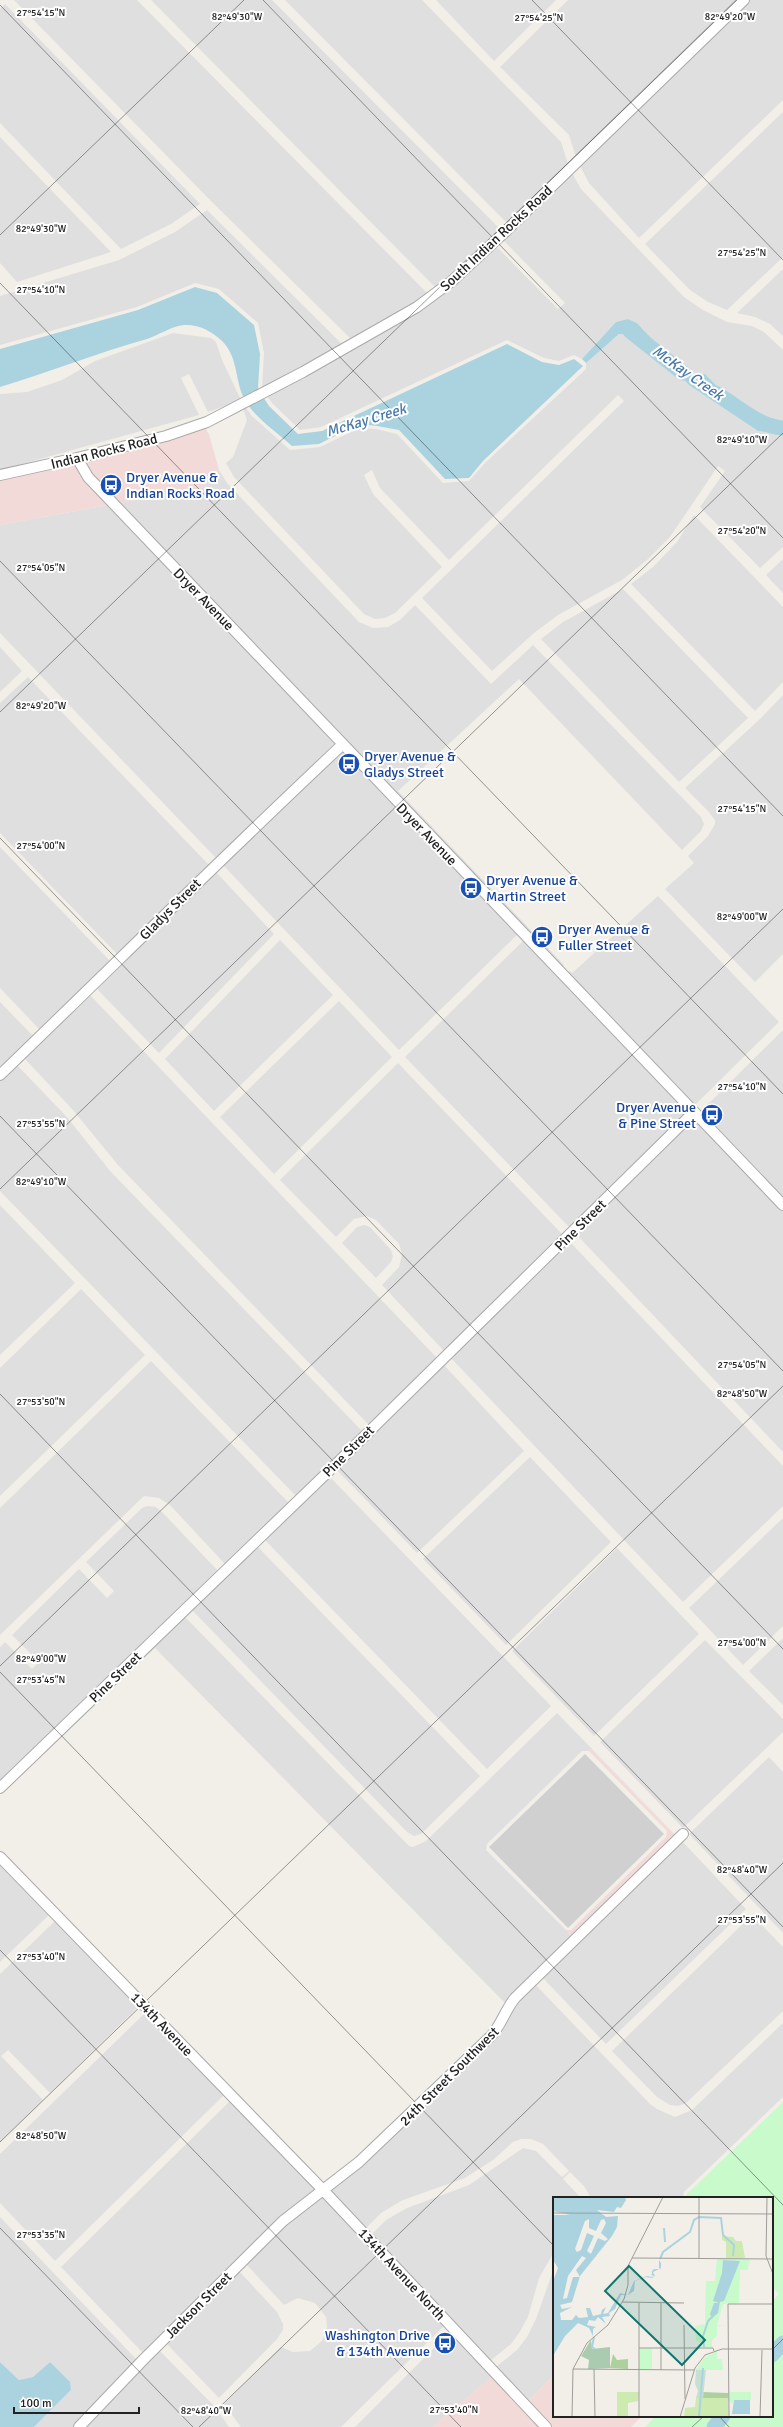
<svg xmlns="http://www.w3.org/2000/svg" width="783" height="2427" viewBox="0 0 783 2427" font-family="Signika,sans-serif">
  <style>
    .residential { fill: #e0dfdf }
    .commercial { fill: #f2dad9 }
    .religious { fill: #d0d0d0 }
    .park { fill: #c8facc }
    .water { fill: #aad3df }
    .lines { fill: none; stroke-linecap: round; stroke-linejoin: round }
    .river { stroke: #aad3df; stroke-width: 15 }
    .tertiary-casing { stroke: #a9a9a9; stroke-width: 12 }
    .tertiary { stroke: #fff; stroke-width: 10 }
    .ticks { fill: none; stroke: #222; stroke-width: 1; stroke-opacity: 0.45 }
    .labels { text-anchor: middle; stroke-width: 4; stroke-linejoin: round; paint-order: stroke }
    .street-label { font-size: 14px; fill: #222; stroke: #fff }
    .transit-label { font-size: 14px; fill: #164399; stroke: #fff; text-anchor: start }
    .water-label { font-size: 15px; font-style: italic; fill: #4a7aab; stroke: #fff }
    .inset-river { fill: none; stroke: #aad3df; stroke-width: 2 }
    .inset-road { fill: none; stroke: #9f9d99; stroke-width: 1 }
    .view { fill: #0f766e; fill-opacity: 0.15; stroke: #0f766e; stroke-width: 2 }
    .inset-edge { fill: none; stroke: #222; stroke-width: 2 }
    .ticks-label { font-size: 10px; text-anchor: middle; fill: #222; stroke: #fff; stroke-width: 4; stroke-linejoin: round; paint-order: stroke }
  </style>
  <rect width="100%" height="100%" fill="#f2efe9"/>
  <path class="residential" d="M 14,0 L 137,0 L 428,294 L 351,339 L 211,201 Z
    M 151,0 L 272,0 L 501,230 L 436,288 Z
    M 285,0 L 422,0 L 561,142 L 568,164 L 508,224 Z
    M 436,0 L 556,0 L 494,61 Z
    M 568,0 L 738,0 L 576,157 L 569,135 L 500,67 Z
    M 750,0 L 783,0 L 783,100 L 639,238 L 589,183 L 580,166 Z
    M 5,4 L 200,204 L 171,224 L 121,249 L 0,123 L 0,9 Z
    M 783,112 L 783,257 L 727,310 L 708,302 L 690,290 L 645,244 Z
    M 0,137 L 111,252 L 17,282 L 0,263 Z
    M 572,173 L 581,189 L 684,297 L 703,310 L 727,322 L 752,326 L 764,332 L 783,350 L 783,421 L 741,410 L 705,374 L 685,374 L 637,323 L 628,319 L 616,322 L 582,359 L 574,355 L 559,361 L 544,358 L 507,340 L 321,427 L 300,430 L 272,403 L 267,396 L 435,300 L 496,246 L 558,309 L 565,303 L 503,240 Z
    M 207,210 L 342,344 L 262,388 L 264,353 L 258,323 L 219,289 L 195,283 L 137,307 L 0,345 L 0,296 L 119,260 L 175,232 Z
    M 783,269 L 783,336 L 770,324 L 755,317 L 737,313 Z
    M 173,333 L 211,338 L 216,342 L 222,360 L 241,400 L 208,412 L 189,374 L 181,378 L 199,415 L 0,470 L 0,394 L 27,392 L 62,380 L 95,361 Z
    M 619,334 L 634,335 L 657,351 L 689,385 L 758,431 L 783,434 L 783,547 L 760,568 L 700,507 L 725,471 L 718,466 L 670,537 L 647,560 L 622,580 L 558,615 L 534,633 L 492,671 L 422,598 L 624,401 L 618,395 L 449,560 L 380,488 L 372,470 L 364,475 L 373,494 L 442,567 L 395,613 L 385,618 L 375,619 L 364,614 L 234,477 L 226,463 L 233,457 L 247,420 L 243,409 L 246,408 L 252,416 L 290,450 L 320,447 L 360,428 L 376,429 L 397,434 L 443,483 L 469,481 L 485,463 L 586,369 L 586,363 L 598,352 Z
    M 219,470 L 227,483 L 359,622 L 373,628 L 388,627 L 400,620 L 415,605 L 491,684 L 533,645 L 701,817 L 704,824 L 701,831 L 682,850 L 519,679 L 398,791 L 564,965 L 562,967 L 119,503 L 202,488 Z
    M 108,505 L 336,745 L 216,858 L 0,633 L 0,525 Z
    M 694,515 L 783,607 L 783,682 L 755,711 L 631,584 L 653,567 L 677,542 Z
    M 783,559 L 783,593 L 766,575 Z
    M 623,589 L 748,718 L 679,782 L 541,639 L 563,622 Z
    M 0,647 L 22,671 L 0,692 Z
    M 28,677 L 209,865 L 118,955 L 0,833 L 0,703 Z
    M 783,695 L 783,954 L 755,982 L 665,889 L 694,863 L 688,856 L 708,836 L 715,824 L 715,820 L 708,811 L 685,788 L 761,718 Z
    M 342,751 L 517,935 L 399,1050 L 222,864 Z
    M 0,847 L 111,962 L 40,1030 L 0,988 Z
    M 215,871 L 274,934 L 159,1053 L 97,989 Z
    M 658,896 L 779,1022 L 694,1106 L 567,973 L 570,971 L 572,973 Z
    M 280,940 L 333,995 L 214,1111 L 165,1059 Z
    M 523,941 L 687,1113 L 570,1228 L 405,1057 Z
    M 90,995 L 437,1358 L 369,1425 L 118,1165 L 73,1110 L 24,1058 Z
    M 339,1001 L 392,1057 L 274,1174 L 220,1117 Z
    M 0,1002 L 33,1036 L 0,1069 Z
    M 783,1030 L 783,1198 L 700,1112 Z
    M 398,1063 L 563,1235 L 444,1351 L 382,1285 L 399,1267 L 402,1254 L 399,1244 L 376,1220 L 367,1216 L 354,1219 L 336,1237 L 280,1180 Z
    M 17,1065 L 66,1116 L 111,1172 L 362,1431 L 296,1496 L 0,1191 L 0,1081 Z
    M 693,1119 L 783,1212 L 783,1452 L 576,1234 Z
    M 0,1205 L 75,1283 L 0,1355 Z
    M 364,1225 L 370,1227 L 391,1250 L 393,1256 L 391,1262 L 376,1278 L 342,1243 L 357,1227 Z
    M 569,1241 L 783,1466 L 783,1506 L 683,1602 L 450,1357 Z
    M 81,1289 L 145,1355 L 0,1496 L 0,1368 Z
    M 151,1361 L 289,1503 L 225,1564 L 170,1505 L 159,1498 L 144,1496 L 0,1635 L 0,1508 Z
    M 443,1364 L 524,1451 L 417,1553 L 336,1469 Z
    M 530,1457 L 611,1542 L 506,1645 L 423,1559 Z
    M 329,1476 L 551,1706 L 487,1769 L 264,1539 Z
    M 147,1506 L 156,1507 L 163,1513 L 218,1571 L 0,1782 L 0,1647 L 5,1642 L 32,1669 L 39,1662 L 12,1635 L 79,1569 L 107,1598 L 114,1591 L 86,1562 L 142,1508 Z
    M 783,1518 L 783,1626 L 743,1665 L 689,1608 Z
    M 257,1546 L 480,1776 L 421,1834 L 414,1836 L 407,1832 L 191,1609 Z
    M 617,1548 L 699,1634 L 594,1736 L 512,1651 Z
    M 184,1616 L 409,1846 L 413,1847 L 426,1841 L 557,1713 L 676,1835 L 591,1749 L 589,1751 L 582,1751 L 487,1844 L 486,1850 L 572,1936 L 505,2003 L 155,1648 L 0,1796 Z
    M 783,1638 L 783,1705 L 749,1671 Z
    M 705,1640 L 783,1719 L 783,1732 L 683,1828 L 600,1742 Z
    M 769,1757 L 783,1772 L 783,1933 L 689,1834 Z
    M 682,1841 L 746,1909 L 606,2044 L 542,1977 Z
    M 0,1864 L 49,1915 L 0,1962 Z
    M 752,1915 L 783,1947 L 783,2011 L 686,2103 L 678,2106 L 670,2105 L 657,2097 L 612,2051 Z
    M 55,1921 L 139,2006 L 50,2093 L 8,2050 L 1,2056 L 43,2100 L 0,2142 L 0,1974 Z
    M 535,1984 L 650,2104 L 657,2109 L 675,2117 L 692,2110 L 783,2023 L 783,2097 L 684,2192 L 683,2198 L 591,2198 L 584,2186 L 570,2172 L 563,2179 L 581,2198 L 554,2198 L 554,2252 L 539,2278 L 528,2317 L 519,2333 L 511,2344 L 490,2361 L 372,2234 L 386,2220 L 407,2208 L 469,2185 L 523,2148 L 536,2151 L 562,2177 L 569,2171 L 543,2144 L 531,2139 L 521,2139 L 513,2142 L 493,2160 L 465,2178 L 403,2200 L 381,2213 L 366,2228 L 331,2191 L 361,2166 L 494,2039 L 503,2029 L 513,2007 Z
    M 145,2013 L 224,2095 L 55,2261 L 0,2203 L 0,2154 Z
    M 230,2101 L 317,2190 L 237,2261 L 143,2353 L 61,2267 Z
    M 323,2197 L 444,2326 L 341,2427 L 241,2427 L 224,2404 L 281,2347 L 293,2352 L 310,2351 L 322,2341 L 327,2327 L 326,2317 L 315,2303 L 298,2298 L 284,2305 L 246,2264 L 286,2224 Z
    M 0,2217 L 137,2360 L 73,2427 L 34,2427 L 71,2390 L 50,2362 L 33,2377 L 19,2380 L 0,2362 Z
    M 554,2268 L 554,2375 L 528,2401 L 496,2367 L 517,2350 L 527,2337 L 536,2319 Z
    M 239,2271 L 277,2312 L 283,2324 L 283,2330 L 277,2339 L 219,2398 L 165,2342 Z
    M 449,2333 L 492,2377 L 432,2427 L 355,2427 Z
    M 158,2349 L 215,2407 L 229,2427 L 85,2427 Z"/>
  <path class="commercial" d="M 205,428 L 209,434 L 219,470 L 202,488 L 119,503 L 92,474 L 84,461 Z
    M 75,464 L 84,480 L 108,505 L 0,525 L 0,479 Z
    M 591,1749 L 675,1835 L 572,1936 L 566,1930 L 571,1930 L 666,1837 L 667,1831 L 589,1751 Z
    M 554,2375 L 554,2416 L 642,2416 L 631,2427 L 553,2427 L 528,2401 Z
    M 492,2377 L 540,2427 L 432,2427 Z"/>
  <path class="religious" d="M 585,1754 L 664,1834 L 568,1928 L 489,1847 Z"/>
  <path class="park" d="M 783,2102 L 783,2427 L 645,2427 L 656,2416 L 772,2416 L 772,2301 L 779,2294 L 772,2287 L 772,2198 L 689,2198 L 686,2195 Z"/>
  <path class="water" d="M 195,287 L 217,293 L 254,325 L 260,354 L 258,389 L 269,406 L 298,434 L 322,431 L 507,344 L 542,362 L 559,365 L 574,359 L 583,366 L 483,461 L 469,478 L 445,479 L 399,430 L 377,426 L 359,424 L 319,444 L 292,446 C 276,431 250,415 242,394 C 235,375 237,356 222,341 C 212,331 198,324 184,325 C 172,326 159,335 147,339 C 97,353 49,372 0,387 L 0,349 L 138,310 Z
    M 628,319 L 637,323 L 685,374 L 705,374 L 741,410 L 783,421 L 783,434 L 758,431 L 689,385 L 657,351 L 635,335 L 619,334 L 586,363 L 582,359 L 616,322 Z
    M 0,2362 L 19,2380 L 33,2377 L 50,2362 L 70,2382 L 71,2390 L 34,2427 L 0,2427 Z"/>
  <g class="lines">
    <path class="river" d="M 630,331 L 683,373
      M 715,393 C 736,404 759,427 783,428
      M 772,2355 L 783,2343
      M 714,2427 L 723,2416"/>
    <g class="tertiary-casing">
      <path id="tertiary" d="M 77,458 L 88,477 L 783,1205
        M 0,475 L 77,458 L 166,436 L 207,422 L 303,372 L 417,307 L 452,281 L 507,230 L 744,0
        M 0,1075 C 114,965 227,853 342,745
        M 0,1788 L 330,1470 L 694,1112
        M 0,1857 L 324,2191 L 546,2427
        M 79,2427 L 143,2360 L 283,2221 L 359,2162 L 491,2036 C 502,2024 505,2010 515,1998 L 683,1834"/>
    </g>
    <use href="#tertiary" class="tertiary"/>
  </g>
  <path class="ticks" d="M 263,0 L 783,538M 532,0 L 783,260M 0,5 L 783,816M 0,235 L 244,0M 0,283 L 783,1094M 0,561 L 783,1371M 0,712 L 737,0M 0,838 L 783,1649M 0,1116 L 783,1927M 0,1189 L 783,433M 0,1394 L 783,2205M 0,1666 L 783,909M 0,1672 L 554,2246M 0,1950 L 461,2427M 0,2142 L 783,1386M 0,2228 L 193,2427M 772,2350 L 783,2339M 719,2416 L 729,2427M 199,2427 L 783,1863M 692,2427 L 704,2416"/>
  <defs>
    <g id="bus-disc" transform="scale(1.15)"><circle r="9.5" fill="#1a4fb4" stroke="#fff"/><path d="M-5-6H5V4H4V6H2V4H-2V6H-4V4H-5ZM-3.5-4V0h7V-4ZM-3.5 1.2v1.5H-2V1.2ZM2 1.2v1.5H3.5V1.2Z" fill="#fff"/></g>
  </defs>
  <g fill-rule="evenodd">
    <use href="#bus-disc" x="111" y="485"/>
    <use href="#bus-disc" x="349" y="764"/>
    <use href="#bus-disc" x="471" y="888"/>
    <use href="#bus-disc" x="542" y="937"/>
    <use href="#bus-disc" x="712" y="1115"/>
    <use href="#bus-disc" x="445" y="2343"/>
  </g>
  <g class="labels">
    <g class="street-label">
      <text transform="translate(496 238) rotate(-43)" y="5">South Indian Rocks Road</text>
      <text transform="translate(104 451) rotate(-14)" y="5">Indian Rocks Road</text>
      <text transform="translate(204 599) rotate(46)" y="5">Dryer Avenue</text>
      <text transform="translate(427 834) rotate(46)" y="5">Dryer Avenue</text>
      <text transform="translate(170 909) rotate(-45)" y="5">Gladys Street</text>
      <text transform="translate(580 1225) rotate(-45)" y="5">Pine Street</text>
      <text transform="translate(348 1451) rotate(-45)" y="5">Pine Street</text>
      <text transform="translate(115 1677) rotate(-44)" y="5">Pine Street</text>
      <text transform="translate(162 2024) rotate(46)" y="5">134th Avenue</text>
      <text transform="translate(449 2076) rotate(-45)" y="5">24th Street Southwest</text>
      <text transform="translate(402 2274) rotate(47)" y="5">134th Avenue North</text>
      <text transform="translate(198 2305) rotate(-45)" y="5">Jackson Street</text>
    </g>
    <g class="transit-label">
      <text x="126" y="482">Dryer Avenue &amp;<tspan x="126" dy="16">Indian Rocks Road</tspan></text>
      <text x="364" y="761">Dryer Avenue &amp;<tspan x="364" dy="16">Gladys Street</tspan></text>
      <text x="486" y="885">Dryer Avenue &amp;<tspan x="486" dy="16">Martin Street</tspan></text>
      <text x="558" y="934">Dryer Avenue &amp;<tspan x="558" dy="16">Fuller Street</tspan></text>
      <text x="696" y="1112" text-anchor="end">Dryer Avenue<tspan x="696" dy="16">&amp; Pine Street</tspan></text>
      <text x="430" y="2340" text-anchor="end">Washington Drive<tspan x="430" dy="16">&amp; 134th Avenue</tspan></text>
    </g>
    <g class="water-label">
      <text transform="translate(688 373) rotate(35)" y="5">McKay Creek</text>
      <text transform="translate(366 420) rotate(-17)" y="5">McKay Creek</text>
    </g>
  </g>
  <g transform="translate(553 2197)">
    <rect width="220" height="220" fill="#f2efe9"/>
    <path d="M 169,39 L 180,40 L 183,44 L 189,44 L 192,61 L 173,61 L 173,45 L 169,43 ZM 64,195 L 86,195 L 85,204 L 75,206 L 75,220 L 64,220 ZM 143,201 L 175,201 L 175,220 L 131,220 L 132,211 L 142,210 Z" fill="#cdebb0"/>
    <path d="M 60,157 L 64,163 L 75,162 L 75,172 L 57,171 ZM 149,195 L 175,196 L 175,201 L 150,201 Z" fill="#add19e"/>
    <path d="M 143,172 L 153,173 L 150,201 L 143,201 L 145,194 L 142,187 Z" fill="#c6e0d4"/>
    <path d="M 38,143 L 39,152 L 57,150 L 57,171 L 35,172 L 36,163 L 28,159 Z" fill="#aacbaf"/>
    <path d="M 164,62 L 197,62 L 196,70 L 196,63 L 195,73 L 187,73 L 186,106 L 170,107 L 164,128 L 175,129 L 164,129 L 164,139 L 159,143 L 159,150 L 148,150 L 148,146 L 143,144 L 142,129 L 152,127 L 153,84 L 162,84 ZM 87,151 L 99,151 L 99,172 L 86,172 ZM 164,154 L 164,162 L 169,162 L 170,173 L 143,173 L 151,161 ZM 176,195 L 198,195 L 198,203 L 181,203 L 179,207 L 176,204 Z" fill="#c8facc"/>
    <path d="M 0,0 L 72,0 L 73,3 L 68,11 L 64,10 L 61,15 L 44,13 L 53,20 L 65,19 L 64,30 L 59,39 L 27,79 L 19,105 L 7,108 L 9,112 L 19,110 L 7,116 L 8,123 L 19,123 L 23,118 L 26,121 L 35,120 L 33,111 L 37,111 L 40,119 L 48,117 L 49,113 L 53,110 L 50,117 L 55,116 L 67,96 L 75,98 L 81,84 L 94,79 L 99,80 L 102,79 L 98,78 L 99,77 L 99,74 L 101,72 L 106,72 L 106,63 L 108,66 L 108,71 L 100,75 L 102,79 L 99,81 L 93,80 L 82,84 L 81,94 L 75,98 L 68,98 L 62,112 L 56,116 L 57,119 L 49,120 L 53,127 L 45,120 L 42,124 L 36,123 L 34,128 L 43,130 L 40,132 L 40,139 L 36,131 L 25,126 L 12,139 L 0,159 L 0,84 L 5,71 L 0,63 L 0,18 L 17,18 L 0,14 ZM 36,22 L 36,31 L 43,34 L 48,23 L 51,22 L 53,26 L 48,36 L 55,42 L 52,44 L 45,41 L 38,57 L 34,54 L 41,39 L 34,36 L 28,53 L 24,55 L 22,52 L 32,24 ZM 29,59 L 33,61 L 23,73 L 27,80 L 20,80 L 14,101 L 10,102 L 15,79 ZM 170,63 L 187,64 L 171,104 L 167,105 L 165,116 L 159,121 L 157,117 L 161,106 L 166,106 L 160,104 L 169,76 ZM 181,203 L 197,203 L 197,217 L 179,217 Z" fill="#aad3df" fill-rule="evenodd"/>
    <path class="inset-river" d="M 111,31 L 112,45M 107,62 L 110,55 L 137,35 L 141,23 L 146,20 L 168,21 L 170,38 L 181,48 L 180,59M 41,140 L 39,150 L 42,152M 151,150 L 150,139 L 155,124 L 160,119M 146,220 L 150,171"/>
    <path class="inset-road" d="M 146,0 L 146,62M 214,0 L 213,59 L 220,77 L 220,220M 0,16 L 220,17M 79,61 L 220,62M 69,105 L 131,106M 86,106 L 86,220M 108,106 L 108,173M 131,128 L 132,202M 86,151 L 160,151 L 161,154M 20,172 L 141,173M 41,172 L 42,220M 19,220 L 20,172 L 34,146 L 55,128 L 71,102 L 75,88 L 75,69 L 110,0M 127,220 L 142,171 L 152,158 L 169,152 L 220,152M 176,220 L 175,107 L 220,107M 207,220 L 209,153"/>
    <path class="view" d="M 76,69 L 152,143 L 129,168 L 52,94 Z"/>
    <rect width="220" height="220" class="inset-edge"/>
  </g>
  <g class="ticks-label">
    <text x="41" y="16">27°54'15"N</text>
    <text x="237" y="20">82°49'30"W</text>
    <text x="730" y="20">82°49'20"W</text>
    <text x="539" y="21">27°54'25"N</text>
    <text x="41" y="232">82°49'30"W</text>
    <text x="742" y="256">27°54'25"N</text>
    <text x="41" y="293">27°54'10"N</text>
    <text x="742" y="443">82°49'10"W</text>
    <text x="742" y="534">27°54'20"N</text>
    <text x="41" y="571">27°54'05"N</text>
    <text x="41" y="709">82°49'20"W</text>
    <text x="742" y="812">27°54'15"N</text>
    <text x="41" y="849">27°54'00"N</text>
    <text x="742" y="920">82°49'00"W</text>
    <text x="742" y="1090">27°54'10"N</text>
    <text x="41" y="1127">27°53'55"N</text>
    <text x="41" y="1185">82°49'10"W</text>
    <text x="742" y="1368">27°54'05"N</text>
    <text x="742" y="1397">82°48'50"W</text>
    <text x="41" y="1405">27°53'50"N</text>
    <text x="742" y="1646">27°54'00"N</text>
    <text x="41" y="1662">82°49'00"W</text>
    <text x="41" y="1683">27°53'45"N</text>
    <text x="742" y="1873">82°48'40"W</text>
    <text x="742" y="1923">27°53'55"N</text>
    <text x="41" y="1960">27°53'40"N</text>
    <text x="41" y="2139">82°48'50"W</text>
    <text x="41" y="2238">27°53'35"N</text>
    <text x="454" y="2413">27°53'40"N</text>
    <text x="206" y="2414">82°48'40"W</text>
  </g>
  <path d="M14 2407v6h125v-6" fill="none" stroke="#222222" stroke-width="2"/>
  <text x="20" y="2407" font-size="12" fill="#222222" stroke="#ffffff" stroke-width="3" paint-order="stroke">100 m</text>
</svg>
